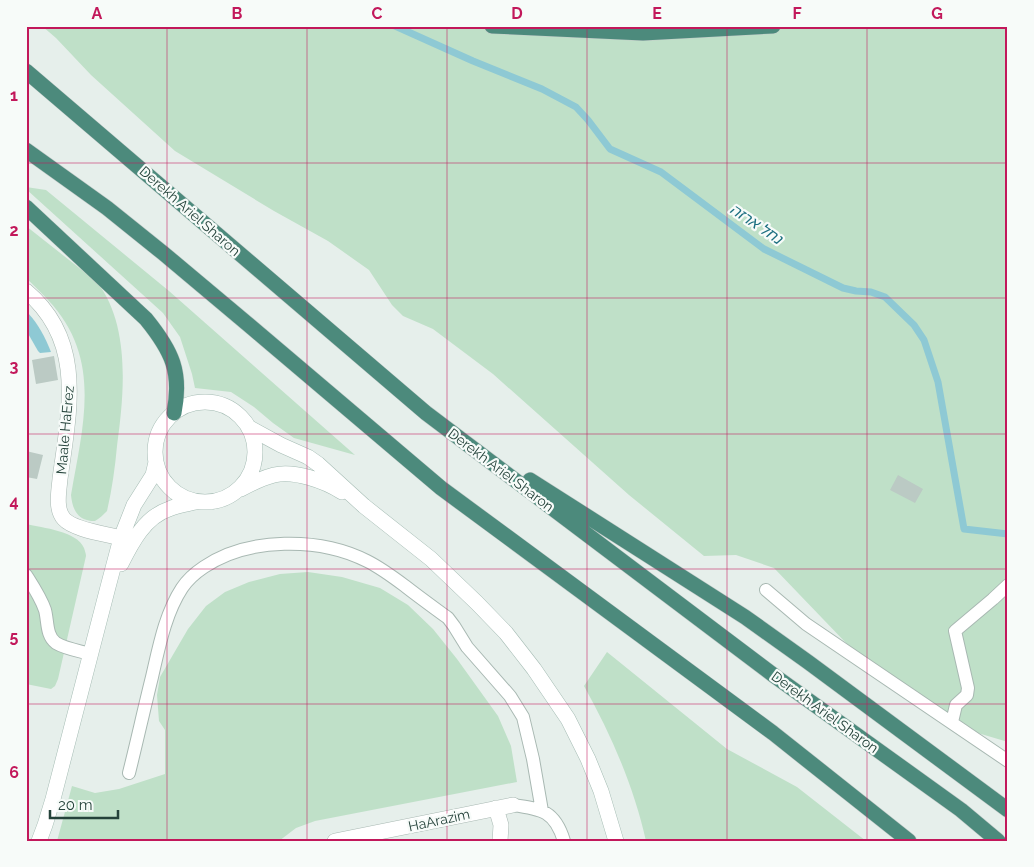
<svg xmlns="http://www.w3.org/2000/svg" width="1034" height="867" viewBox="0 0 1034 867" font-family="Raleway,'Noto Sans Hebrew',sans-serif">
  <style>
    .green { fill: #bfe0c8 }
    .water { fill: #8ec9d4 }
    .lines { fill: none; stroke-linecap: round; stroke-linejoin: round }
    .stream { stroke: #8ec9d4; stroke-width: 7 }
    .building { fill: #bbcac4 }
    .service-casing { stroke: #a8b8b2; stroke-width: 14 }
    .minor-casing { stroke: #a8b8b2; stroke-width: 16 }
    .secondary-casing { stroke: #a4bbb3; stroke-width: 16 }
    .trunk-casing { stroke: #c2cac8; stroke-width: 16 }
    .service { stroke: #fff; stroke-width: 12 }
    .minor { stroke: #fff; stroke-width: 15 }
    .secondary { stroke: #fff; stroke-width: 15 }
    .trunk { stroke: #4c8a7c; stroke-width: 15 }
    .grid { fill: none; stroke: #c2185b; stroke-width: 1; stroke-opacity: 0.55 }
    .labels { text-anchor: middle; stroke-width: 4.5; stroke-linejoin: round; paint-order: stroke }
    .street-label { font-size: 14px; fill: #24423a; stroke: #f7fbf9 }
    .water-label { font-size: 15px; font-style: italic; fill: #1c6f80; stroke: #f7fbf9 }
    .neatline { fill: none; stroke: #c2185b; stroke-width: 2 }
    .grid-label { font-size: 16px; text-anchor: middle; font-weight: bold; fill: #c2185b }
  </style>
  <rect width="100%" height="100%" fill="#e6efeb"/>
  <path class="green" d="M 42,26 L 1008,26 L 1008,742 L 971,731 L 871,669 L 774,568 L 736,555 L 704,556 L 629,495 L 493,374 L 433,329 L 403,316 L 392,305 L 369,270 L 328,241 L 274,211 L 175,151 L 91,75 L 56,38 Z
    M 26,187 L 46,190 L 169,291 L 355,455 L 294,438 L 273,423 L 254,407 L 231,392 L 195,388 L 192,374 L 180,337 L 163,313 L 26,189 Z
    M 26,226 L 97,282 C 131,326 124,395 117,446 C 115,468 112,490 107,511 C 104,514 99,519 95,521 C 93,521 89,521 87,520 C 75,517 72,505 71,495 C 83,425 103,358 48,300 C 41,293 34,285 26,278 Z
    M 26,524 C 43,528 77,531 84,548 C 85,551 86,554 86,556 L 58,679 L 55,686 L 51,689 L 26,684 Z
    M 308,572 L 342,577 L 380,588 L 408,605 L 433,629 L 457,659 L 498,716 L 511,746 L 517,782 L 315,821 L 296,828 L 279,841 L 57,841 L 72,786 L 95,793 L 119,789 L 165,774 L 165,730 L 159,721 L 157,695 L 160,677 L 188,629 L 206,606 L 225,592 L 249,582 L 280,574 Z
    M 607,652 L 727,749 L 797,787 L 866,841 L 646,841 C 634,787 611,734 584,686 Z"/>
  <path class="water" d="M 28,313 C 39,325 45,337 51,352 L 40,353 L 38,351 L 26,330 L 26,314 Z"/>
  <g class="lines">
    <path class="stream" d="M 395,26 L 473,61 L 542,89 L 576,107 L 588,120 L 610,149 L 661,172 L 764,249 L 843,288 L 856,291 L 871,292 L 885,297 L 914,325 L 924,340 L 938,382 L 964,529 L 1008,534"/>
  </g>
  <path class="building" d="M 54,356 L 58,380 L 36,384 L 32,360 Z
    M 26,451 L 43,455 L 37,479 L 26,477 Z
    M 898,475 L 923,489 L 915,503 L 890,490 Z"/>
  <g class="lines">
    <g class="service-casing">
      <path id="service" d="M 26,575 C 33,586 41,598 45,610 C 48,621 46,636 56,643 C 66,649 80,651 90,654
        M 766,590 L 806,624 L 1008,761
        M 952,722 L 956,705 L 967,695 L 968,688 L 955,631 L 993,599 L 1008,585
        M 129,773 C 137,741 144,709 152,677 C 159,647 165,614 182,588 C 188,579 195,573 204,567 C 248,537 320,537 367,561 C 381,568 393,577 405,586 C 419,597 433,607 448,618 L 454,626 L 467,647 L 510,696 L 523,717 L 533,759 L 542,811
        M 513,805 C 542,809 555,811 564,841"/>
    </g>
    <g class="minor-casing">
      <path id="minor" d="M 26,291 C 86,341 69,411 60,479 C 59,491 55,509 64,519 C 74,530 107,534 121,538
        M 496,808 L 501,825 L 500,841
        M 335,841 L 513,805"/>
    </g>
    <g class="secondary-casing">
      <path id="secondary" d="M155 452a50 50 0 1 1 100 0a50 50 0 1 1-100 0Z
        M 248,427 L 281,445 L 308,457 L 318,464 L 364,506 L 431,559 L 477,603 L 506,633 L 534,669 L 568,719 L 588,759 L 601,791 L 616,841
        M 241,489 C 252,483 262,478 274,475 C 294,470 325,481 342,492
        M 121,564 C 132,542 145,517 169,509 C 178,505 187,504 196,502
        M 39,841 L 45,825 L 53,799 L 108,587 L 121,538 L 134,505 L 153,475 L 156,462"/>
    </g>
    <g class="trunk-casing">
      <path id="trunk" d="M 492,26 L 643,33 L 773,26
        M 26,71 L 426,413 L 776,677 L 961,810 L 998,841
        M 26,150 L 107,208 L 163,253 L 250,326 L 441,488 L 773,733 L 909,841
        M 26,207 L 146,319 C 172,351 182,372 174,413
        M 530,480 L 745,617 L 808,662 L 1008,810"/>
    </g>
    <use href="#service" class="service"/>
    <use href="#minor" class="minor"/>
    <use href="#secondary" class="secondary"/>
    <use href="#trunk" class="trunk"/>
  </g>
  <path class="grid" d="M 167,26 L 167,841M 307,26 L 307,841M 447,26 L 447,841M 587,26 L 587,841M 727,26 L 727,841M 867,26 L 867,841M 26,163 L 1008,163M 26,298 L 1008,298M 26,434 L 1008,434M 26,569 L 1008,569M 26,704 L 1008,704"/>
  <g class="labels">
    <g class="street-label">
      <text transform="translate(190 211) rotate(41)" y="5">Derekh Ariel Sharon</text>
      <text transform="translate(65 430) rotate(-85)" y="5">Maale HaErez</text>
      <text transform="translate(501 470) rotate(37)" y="5">Derekh Ariel Sharon</text>
      <text transform="translate(825 712) rotate(36)" y="5">Derekh Ariel Sharon</text>
      <text transform="translate(439 820) rotate(-12)" y="5">HaArazim</text>
    </g>
    <g class="water-label">
      <text transform="translate(756 224) rotate(34)" y="5">נחל ארזה</text>
    </g>
  </g>
  <rect width="1034" height="867" fill="none" stroke="#f7fbf9" stroke-width="55"/>
  <path d="M50 810v8h68v-8" fill="none" stroke="#24423a" stroke-width="2.5"/>
  <text x="58" y="810" font-size="15" fill="#24423a" stroke="#f7fbf9" stroke-width="4" paint-order="stroke">20 m</text>
  <rect x="28" y="28" width="978" height="812" class="neatline"/>
  <g class="grid-label">
    <text x="97" y="19">A</text>
    <text x="237" y="19">B</text>
    <text x="377" y="19">C</text>
    <text x="517" y="19">D</text>
    <text x="657" y="19">E</text>
    <text x="797" y="19">F</text>
    <text x="937" y="19">G</text>
    <text x="14" y="101">1</text>
    <text x="14" y="236">2</text>
    <text x="14" y="372">3</text>
    <text x="14" y="507">4</text>
    <text x="14" y="642">5</text>
    <text x="14" y="778">6</text>
  </g>
</svg>
